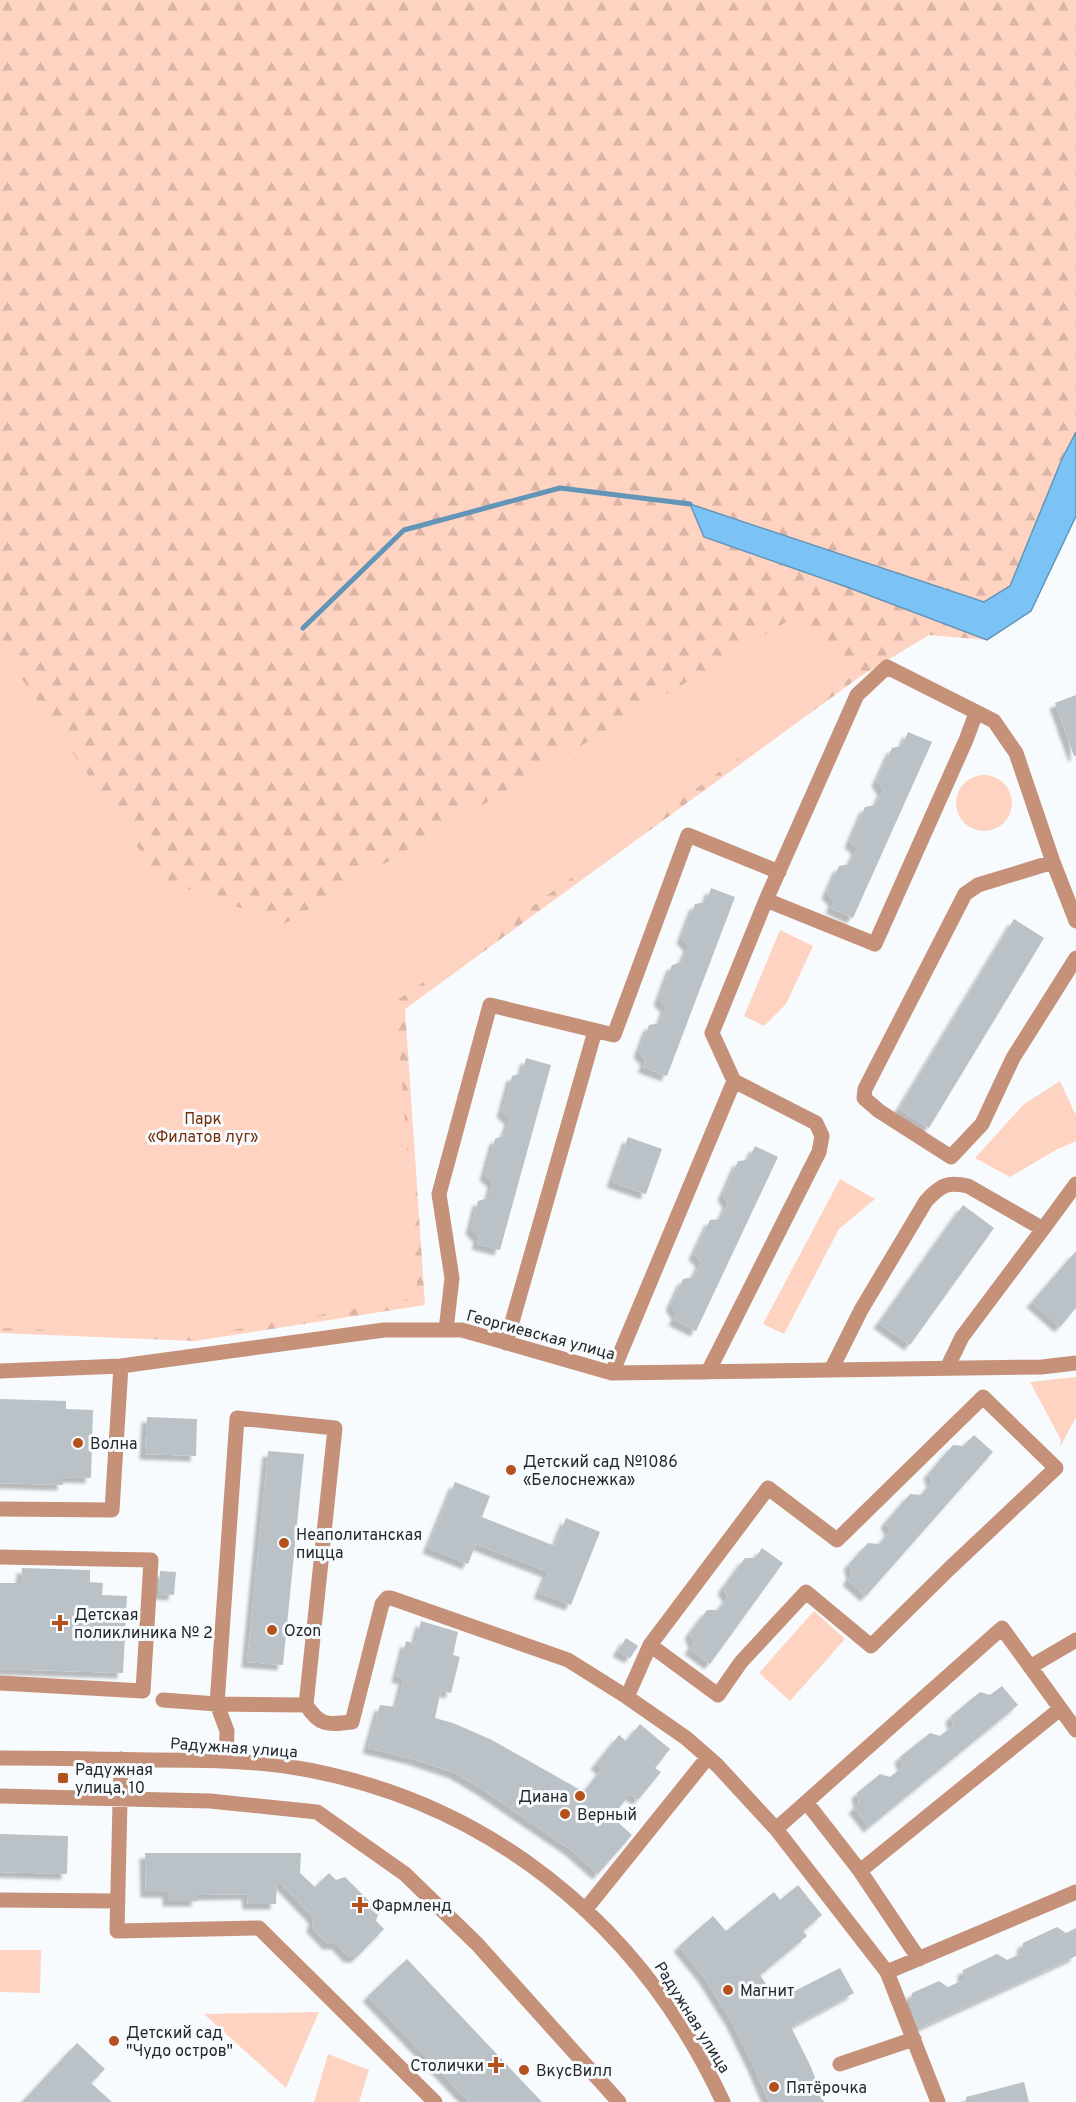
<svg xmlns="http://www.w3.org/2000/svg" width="1076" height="2102" viewBox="0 0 1076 2102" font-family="Overpass,sans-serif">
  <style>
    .forest { fill: url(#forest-firs) }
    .park { fill: #fed3c1 }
    .water { fill: #7cc3f5; stroke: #6295b8; stroke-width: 1.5 }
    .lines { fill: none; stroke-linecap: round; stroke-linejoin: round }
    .stream { stroke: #6295b8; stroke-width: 5 }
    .building { fill: #bac2c8; filter: url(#shadow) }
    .minor { stroke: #c69179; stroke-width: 15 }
    .poi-dot { fill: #b5511c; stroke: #f8fbfe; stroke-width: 2 }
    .labels { text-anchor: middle; stroke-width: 6; stroke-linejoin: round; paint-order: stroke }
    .park-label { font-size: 16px; fill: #73300c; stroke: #f8fbfe }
    .street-label { font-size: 16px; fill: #26292b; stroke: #f8fbfe }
    .poi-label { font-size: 16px; fill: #26292b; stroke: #f8fbfe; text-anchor: start }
  </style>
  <defs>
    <pattern id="forest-firs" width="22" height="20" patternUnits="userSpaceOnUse" patternTransform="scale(1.5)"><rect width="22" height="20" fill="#fed3c1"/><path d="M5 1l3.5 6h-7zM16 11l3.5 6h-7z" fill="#dab5a6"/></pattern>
    <filter id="shadow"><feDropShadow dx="-5.5" dy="5.5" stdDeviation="1.5" flood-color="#0004"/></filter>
  </defs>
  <rect width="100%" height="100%" fill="#f8fbfe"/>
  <path class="forest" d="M 0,0 L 1076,0 L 1076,432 L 1062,459 L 1010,587 L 984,602 L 690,505 L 847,587 L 987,640 L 929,635 L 861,676 L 405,1009 L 425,1305 L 195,1341 L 0,1333 Z"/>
  <path class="park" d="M 788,621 L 857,673 L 513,920 L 396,1001 L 418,1298 L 198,1336 L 0,1328 L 0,647 L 159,878 L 284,924 Z
    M956 803a28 28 0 1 1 56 0a28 28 0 1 1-56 0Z
    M 780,930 L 813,946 L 786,1004 L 764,1026 L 744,1016 Z
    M 1060,1081 L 1076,1116 L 1076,1141 L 1054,1151 L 1010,1177 L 975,1158 L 1023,1105 Z
    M 840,1179 L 875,1199 L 839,1229 L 784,1334 L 763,1324 Z
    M 1076,1377 L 1076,1417 L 1060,1447 L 1061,1440 L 1030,1382 Z
    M 814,1611 L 845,1639 L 790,1701 L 759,1673 Z
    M 0,1950 L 41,1950 L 40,1993 L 0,1992 Z
    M 319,2012 L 286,2088 L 204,2014 Z
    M 328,2054 L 369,2070 L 359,2102 L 314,2102 Z"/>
  <path class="water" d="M 1076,432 L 1076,516 L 1031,611 L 987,640 L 847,587 L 704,537 L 690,504 L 984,602 L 1010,586 L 1062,459 Z"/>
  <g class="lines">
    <path class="stream" d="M 303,628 L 404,530 L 560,488 L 690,504"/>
  </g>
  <path class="building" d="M 1076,695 L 1076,756 L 1074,756 L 1055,703 Z
    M 908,732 L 932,742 L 853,918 L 831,908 L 834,901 L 827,893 L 839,866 L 850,864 L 857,849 L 850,842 L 865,807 L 876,805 L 883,790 L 877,781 L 892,748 L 902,746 Z
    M 711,888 L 735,897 L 667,1076 L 643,1067 L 646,1060 L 639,1052 L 649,1025 L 660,1023 L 666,1007 L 659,1000 L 672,965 L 682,962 L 689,946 L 682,938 L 688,922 L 695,904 L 706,902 Z
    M 1014,919 L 1044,938 L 929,1128 L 899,1109 Z
    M 526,1058 L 551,1065 L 500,1250 L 477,1244 L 479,1237 L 471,1229 L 478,1201 L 489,1198 L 493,1182 L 485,1175 L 495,1139 L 505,1135 L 510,1119 L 502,1112 L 512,1076 L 522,1073 Z
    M 628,1137 L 662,1149 L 646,1194 L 612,1182 Z
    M 755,1146 L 778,1157 L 696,1331 L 674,1320 L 677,1314 L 671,1305 L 683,1279 L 694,1277 L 701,1262 L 694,1254 L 710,1220 L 721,1219 L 728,1203 L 723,1195 L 738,1161 L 748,1160 Z
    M 963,1205 L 994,1228 L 910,1345 L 879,1323 Z
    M 1076,1251 L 1076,1308 L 1060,1327 L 1032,1302 Z
    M 0,1399 L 66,1401 L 66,1409 L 93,1410 L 91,1478 L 63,1477 L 63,1485 L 0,1483 Z
    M 147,1417 L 197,1419 L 196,1456 L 145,1454 Z
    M 974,1435 L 993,1452 L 866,1596 L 848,1580 L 852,1574 L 849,1564 L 868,1543 L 879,1544 L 890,1531 L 886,1522 L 910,1494 L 921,1495 L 932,1482 L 929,1473 L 953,1445 L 963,1446 Z
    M 268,1451 L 304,1454 L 283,1665 L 247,1662 Z
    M 455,1482 L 490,1496 L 482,1517 L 555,1546 L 566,1518 L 600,1532 L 571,1605 L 539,1593 L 548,1572 L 476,1544 L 468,1564 L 428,1548 Z
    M 762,1548 L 783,1563 L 710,1664 L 690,1649 L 694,1643 L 690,1633 L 707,1610 L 718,1610 L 728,1597 L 723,1588 L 745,1558 L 755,1558 Z
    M 22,1568 L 90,1570 L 90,1582 L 103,1583 L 102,1595 L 127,1596 L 123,1673 L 0,1669 L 0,1583 L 21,1583 Z
    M 160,1571 L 176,1572 L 174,1595 L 159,1594 Z
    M 421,1621 L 458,1632 L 453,1655 L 460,1657 L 451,1693 L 441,1690 L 435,1718 L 453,1723 L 492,1740 L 584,1792 L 602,1769 L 596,1764 L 619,1735 L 626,1741 L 640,1724 L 670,1749 L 655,1768 L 661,1772 L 638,1800 L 630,1794 L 612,1817 L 632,1835 L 598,1874 L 571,1850 L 482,1789 L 455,1773 L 413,1759 L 368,1748 L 380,1705 L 397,1707 L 404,1679 L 397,1677 L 406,1641 L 415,1644 Z
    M 626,1638 L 638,1646 L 630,1658 L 618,1651 Z
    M 1002,1686 L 1018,1705 L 869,1827 L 854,1808 L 859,1803 L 857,1793 L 880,1774 L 890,1777 L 903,1767 L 900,1757 L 930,1733 L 940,1736 L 953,1726 L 951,1716 L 980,1692 L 990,1695 Z
    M 0,1834 L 68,1836 L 67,1874 L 0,1872 Z
    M 145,1853 L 301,1853 L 300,1873 L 315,1887 L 329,1873 L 336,1880 L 345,1877 L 372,1904 L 372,1908 L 378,1914 L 376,1921 L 384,1929 L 357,1957 L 349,1957 L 337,1944 L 328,1944 L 312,1927 L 314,1918 L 277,1879 L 276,1904 L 248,1904 L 247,1894 L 197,1895 L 197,1901 L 168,1901 L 168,1892 L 146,1892 Z
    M 798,1885 L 822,1915 L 803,1931 L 807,1936 L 760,1975 L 777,2000 L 840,1968 L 854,1993 L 791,2027 L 811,2067 L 824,2102 L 769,2102 L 753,2065 L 732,2022 L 704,1977 L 679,1946 L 713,1916 L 726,1931 L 774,1892 L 780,1900 Z
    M 1057,1927 L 1066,1933 L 1076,1928 L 1076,1956 L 919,2028 L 910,2005 L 912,1993 L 939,1981 L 948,1987 L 963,1980 L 963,1970 L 997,1954 L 1007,1960 L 1022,1953 L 1023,1943 Z
    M 407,1959 L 542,2102 L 469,2102 L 368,1996 Z
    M 77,2043 L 105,2069 L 91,2083 L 112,2102 L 22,2102 Z
    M 1024,2082 L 1029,2102 L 966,2102 L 966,2097 Z"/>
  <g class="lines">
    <path class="minor" d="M 1053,862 L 978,885 L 965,894 L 865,1089 L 864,1098 L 879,1111 L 951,1157 L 982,1124 L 1013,1058 L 1076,958
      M 766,900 L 875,944 L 966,740 L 976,713
      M 446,1330 L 452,1278 L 439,1194 L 490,1005 L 614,1035 L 688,835 L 779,872
      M 506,1343 L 595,1031
      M 947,1368 L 962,1337 L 1043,1229
      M 831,1370 L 861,1310 L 926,1201 C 940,1186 947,1181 968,1186 L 1043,1229 L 1076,1184
      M 0,1371 L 121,1366 L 384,1330 L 462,1330 L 612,1373 L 1042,1367 L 1076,1363
      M 708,1372 L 819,1152 L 822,1136 L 816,1123 L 734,1081
      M 612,1373 L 734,1081 L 712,1033 L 766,900 L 857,695 L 887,667 L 994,721 L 1016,753 L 1053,862 L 1076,921
      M 0,1509 L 112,1510 L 121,1366
      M 0,1557 L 151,1560 L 143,1691 L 0,1683
      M 1030,1667 L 1076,1640
      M 627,1697 L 650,1645 L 768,1488 L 837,1540 L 983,1397 L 1056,1468 L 949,1569 L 871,1646 L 806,1592 L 741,1662 L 718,1695 L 650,1645
      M 163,1700 L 217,1704 L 306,1705 L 335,1428 L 237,1418 L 217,1704 L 227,1731 L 226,1761
      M 306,1705 C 320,1726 327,1725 352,1722 L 382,1604 L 387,1598 L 391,1598 L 568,1660 L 627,1697 L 686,1738 L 717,1765 L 776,1829 L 887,1972 L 938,2102
      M 0,1758 C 50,1758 100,1759 150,1760 C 195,1760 240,1760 285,1766 C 484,1796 639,1921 723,2102
      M 121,1759 L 117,1931 L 259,1928 L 435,2102
      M 0,1796 L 210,1801 L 317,1812 L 405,1874 L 477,1944 L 619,2102
      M 807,1803 L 860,1871 L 1060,1709
      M 776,1829 L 1002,1628 L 1076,1730
      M 860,1871 L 919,1959
      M 0,1900 L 118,1901
      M 585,1910 L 708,1757
      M 887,1972 L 1076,1892
      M 840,2064 L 914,2039"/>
  </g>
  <g class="poi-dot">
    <circle cx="78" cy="1443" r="6"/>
    <circle cx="511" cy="1470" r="6"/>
    <circle cx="284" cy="1543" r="6"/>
    <path d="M57 1614h6v6h6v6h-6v6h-6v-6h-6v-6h6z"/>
    <circle cx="272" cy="1630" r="6"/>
    <rect x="57" y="1772" width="12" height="12" rx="3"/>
    <circle cx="580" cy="1796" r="6"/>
    <circle cx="565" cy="1814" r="6"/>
    <path d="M357 1896h6v6h6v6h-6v6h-6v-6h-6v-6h6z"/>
    <circle cx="728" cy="1990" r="6"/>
    <circle cx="114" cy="2041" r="6"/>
    <path d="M493 2056h6v6h6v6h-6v6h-6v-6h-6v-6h6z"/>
    <circle cx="524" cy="2070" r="6"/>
    <circle cx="774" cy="2087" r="6"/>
  </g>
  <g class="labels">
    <g class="park-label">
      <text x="203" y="1124">Парк<tspan x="203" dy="18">«Филатов луг»</tspan></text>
    </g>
    <g class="street-label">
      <text transform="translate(541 1334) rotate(15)" y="6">Георгиевская улица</text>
      <text transform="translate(234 1747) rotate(4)" y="6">Радужная улица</text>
      <text transform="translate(693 2017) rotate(58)" y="6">Радужная улица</text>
    </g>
    <g class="poi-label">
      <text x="90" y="1449">Волна</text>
      <text x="523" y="1467">Детский сад №1086<tspan x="523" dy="18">«Белоснежка»</tspan></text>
      <text x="296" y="1540">Неаполитанская<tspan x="296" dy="18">пицца</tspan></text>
      <text x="74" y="1620">Детская<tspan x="74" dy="18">поликлиника № 2</tspan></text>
      <text x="284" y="1636">Ozon</text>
      <text x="75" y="1775">Радужная<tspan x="75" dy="18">улица, 10</tspan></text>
      <text x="568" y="1802" text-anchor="end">Диана</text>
      <text x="577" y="1820">Верный</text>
      <text x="372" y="1911">Фармленд</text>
      <text x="740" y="1996">Магнит</text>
      <text x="126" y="2038">Детский сад<tspan x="126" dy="18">"Чудо остров"</tspan></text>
      <text x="484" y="2071" text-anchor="end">Столички</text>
      <text x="536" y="2076">ВкусВилл</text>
      <text x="786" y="2093">Пятёрочка</text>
    </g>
  </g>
</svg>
